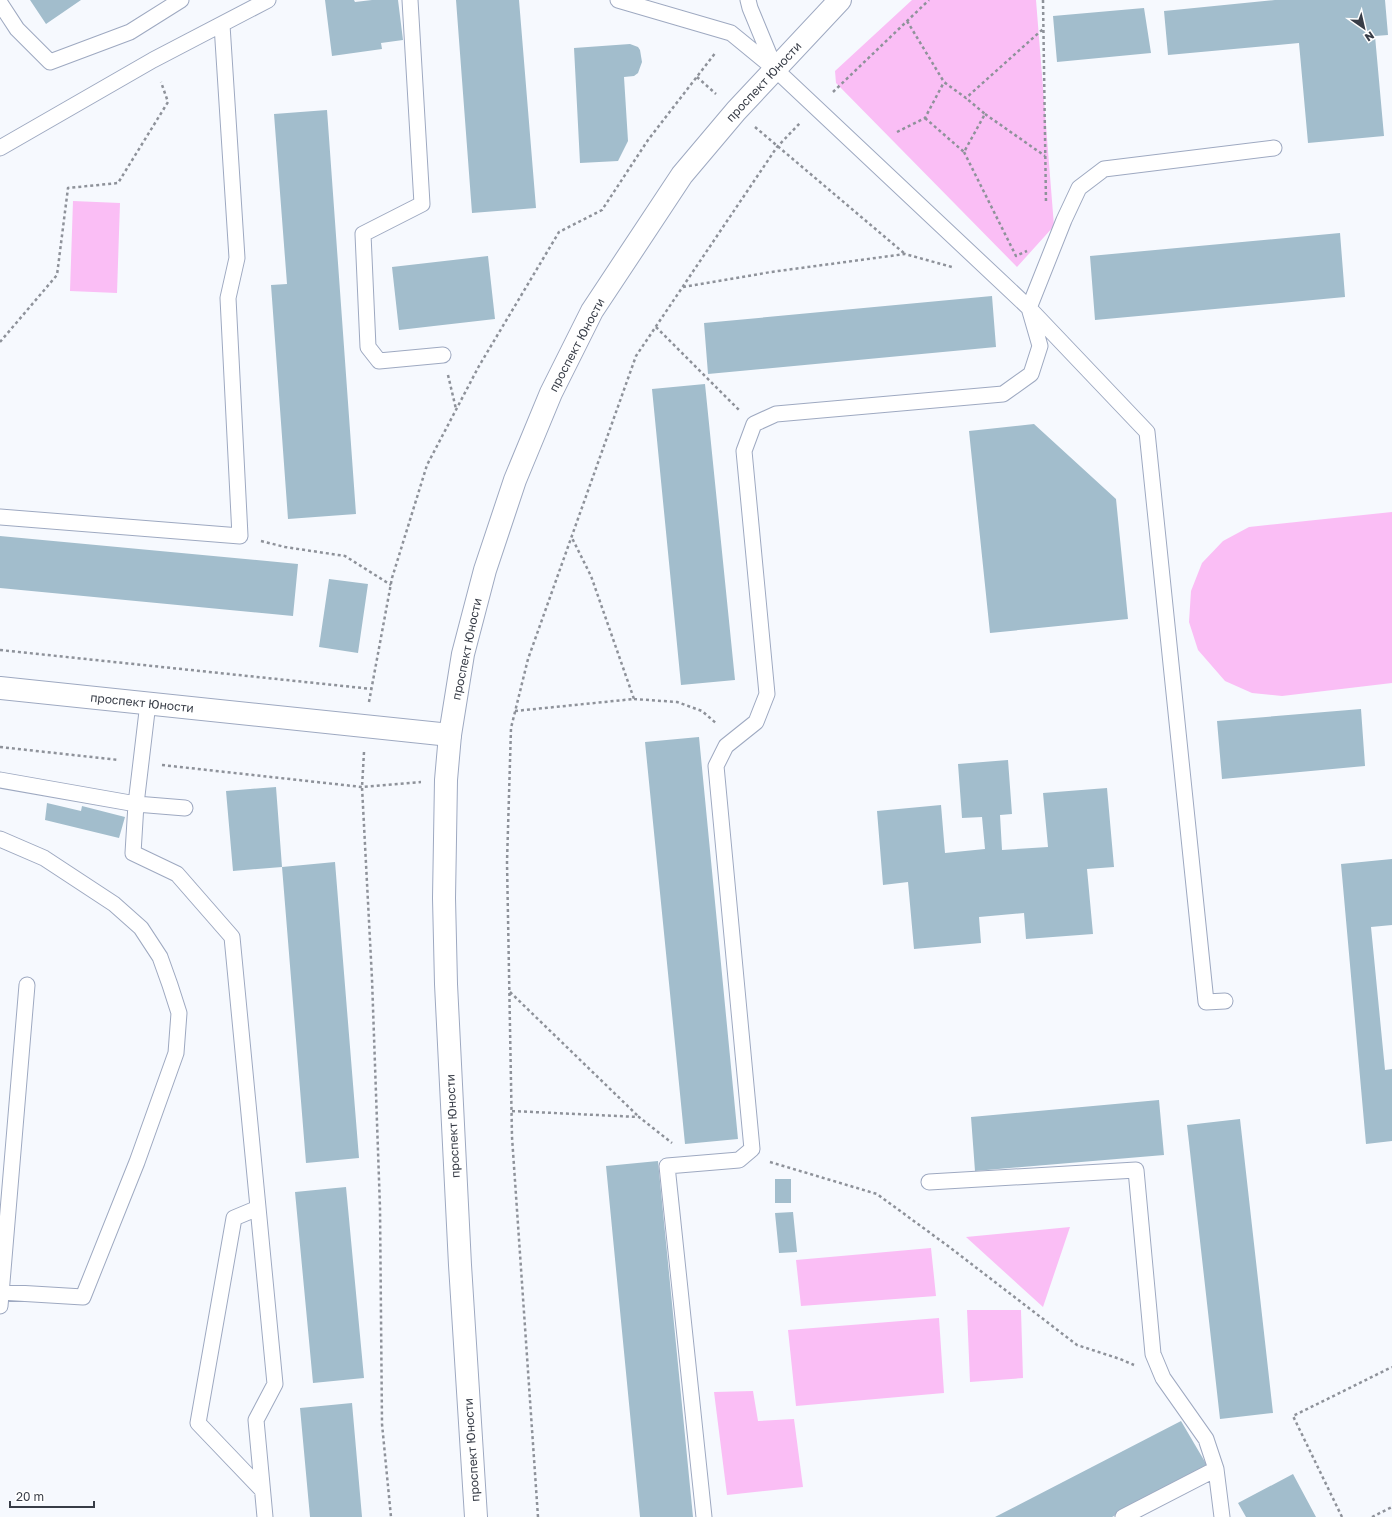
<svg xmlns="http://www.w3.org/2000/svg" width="1392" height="1517" viewBox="0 0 1392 1517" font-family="'Golos Text',sans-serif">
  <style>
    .green { fill: #fabef5 }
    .building { fill: #a2bdcc }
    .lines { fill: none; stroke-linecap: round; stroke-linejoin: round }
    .service-casing { stroke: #9ea9c1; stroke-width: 17 }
    .tertiary-casing { stroke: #9ea9c1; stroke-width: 24 }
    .secondary-casing { stroke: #9ea9c1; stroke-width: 24 }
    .path { stroke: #8e929a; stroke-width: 2.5; stroke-dasharray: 3 3; stroke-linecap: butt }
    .service { stroke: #fff; stroke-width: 15 }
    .tertiary { stroke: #fff; stroke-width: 22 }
    .secondary { stroke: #fff; stroke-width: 22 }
    .labels { text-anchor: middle; stroke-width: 3; stroke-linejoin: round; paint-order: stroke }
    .street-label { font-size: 12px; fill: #383d47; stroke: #fff }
  </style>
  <rect width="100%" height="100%" fill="#f6f9fe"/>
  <path class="green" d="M 912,0 L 1036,0 L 1054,226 L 1017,267 L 836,83 L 835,71 Z
    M 73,201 L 120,203 L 117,293 L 70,291 Z
    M 1392,512 L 1392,683 L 1282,696 L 1252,693 L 1225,681 L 1198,650 L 1189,622 L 1191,591 L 1202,563 L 1223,541 L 1249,527 Z
    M 1070,1227 L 1043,1307 L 966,1237 Z
    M 931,1248 L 936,1296 L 801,1306 L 796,1260 Z
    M 967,1310 L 1021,1310 L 1023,1378 L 970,1382 Z
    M 939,1318 L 944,1393 L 796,1406 L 788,1330 Z
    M 753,1391 L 758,1421 L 794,1419 L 803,1487 L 727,1495 L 714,1392 Z"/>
  <path class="building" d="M 30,0 L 81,0 L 46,24 Z
    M 325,0 L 354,0 L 355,2 L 372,0 L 398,0 L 403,40 L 381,43 L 382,49 L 332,56 Z
    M 456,0 L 519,0 L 536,208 L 472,213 Z
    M 1275,0 L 1385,0 L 1388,35 L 1375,36 L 1384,136 L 1308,143 L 1299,43 L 1168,55 L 1164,11 Z
    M 1144,8 L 1151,53 L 1057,62 L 1053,16 Z
    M 630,44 L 638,47 L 640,50 L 642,62 L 638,73 L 634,76 L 624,77 L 628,141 L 618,161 L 580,163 L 574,48 Z
    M 327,110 L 356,514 L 288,519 L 271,285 L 287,284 L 274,114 Z
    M 1340,233 L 1345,297 L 1095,320 L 1090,256 Z
    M 488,256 L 495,319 L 399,330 L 392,267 Z
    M 992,296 L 996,347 L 708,374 L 704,323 Z
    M 705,384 L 735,680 L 681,685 L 652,389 Z
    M 1034,424 L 1116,499 L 1128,619 L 990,633 L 969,431 Z
    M 0,536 L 298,564 L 293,616 L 0,588 Z
    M 329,579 L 368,584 L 358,653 L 319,647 Z
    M 1361,709 L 1365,766 L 1222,779 L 1217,721 Z
    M 699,737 L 738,1139 L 685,1144 L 645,742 Z
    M 1008,760 L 1012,814 L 1000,815 L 1002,850 L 1048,847 L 1043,793 L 1107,788 L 1114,867 L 1087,869 L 1093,934 L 1026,939 L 1024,913 L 979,917 L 981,943 L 914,949 L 908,882 L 883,885 L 877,811 L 941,805 L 945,853 L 985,849 L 982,817 L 962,818 L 958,764 Z
    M 276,787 L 282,867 L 233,871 L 226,791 Z
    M 47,803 L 81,811 L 82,806 L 125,817 L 119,838 L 45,820 Z
    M 1392,859 L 1392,925 L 1371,927 L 1385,1070 L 1392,1069 L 1392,1141 L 1366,1144 L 1341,864 Z
    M 335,862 L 359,1158 L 306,1163 L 282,867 Z
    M 1159,1100 L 1164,1155 L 975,1171 L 971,1117 Z
    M 1240,1119 L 1273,1413 L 1220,1419 L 1187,1125 Z
    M 658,1161 L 693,1517 L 640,1517 L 606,1166 Z
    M 775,1179 L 791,1179 L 791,1203 L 775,1203 Z
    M 346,1187 L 364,1378 L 313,1383 L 295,1192 Z
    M 793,1212 L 797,1252 L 779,1253 L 775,1213 Z
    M 352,1403 L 362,1517 L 310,1517 L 300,1408 Z
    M 1181,1421 L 1208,1467 L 1112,1517 L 995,1517 Z
    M 1293,1474 L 1316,1517 L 1246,1517 L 1238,1503 Z"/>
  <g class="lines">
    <g class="service-casing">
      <path id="service" d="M 410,0 L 422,204 L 363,234 L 368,347 L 379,361 L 443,355
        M 618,0 L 731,33 L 775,69 L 1029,308 L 1147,432 L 1206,1002 L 1225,1001
        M 748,0 L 750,8 L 774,66
        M 0,3 L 17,29 L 50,62 L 130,32 L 181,0
        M 0,148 L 153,60 L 268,0
        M 0,517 L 240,536 L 228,298 L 237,258 L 222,25
        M 0,780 L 136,804 L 148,703
        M 185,808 L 136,804 L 133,853 L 177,874 L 232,937 L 275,1384 L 256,1420 L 265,1517
        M 0,839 L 44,858 L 114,904 L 141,928 L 160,957 L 170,985 L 179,1013 L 176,1053 L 137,1162 L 83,1297 L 0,1292
        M 929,1182 L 1136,1170 L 1153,1354 L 1163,1378 L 1206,1439 L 1216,1469 L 1222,1517
        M 258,1208 L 234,1218 L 198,1423 L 262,1490
        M 0,1306 L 27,985
        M 704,1517 L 667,1166 L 739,1160 L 752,1149 L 716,766 L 726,746 L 756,722 L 767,694 L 744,451 L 754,424 L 776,414 L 1003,394 L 1031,374 L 1040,346 L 1029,308 L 1064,220 L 1079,188 L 1104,169 L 1274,148
        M 1123,1517 L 1216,1469"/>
    </g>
    <g class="tertiary-casing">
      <path id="tertiary" d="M 0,688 L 450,735"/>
    </g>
    <g class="secondary-casing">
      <path id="secondary" d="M 476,1517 L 460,1265 L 446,984 L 444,898 L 446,780 L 450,735 L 463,654 L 485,570 L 515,480 L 551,393 L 592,311 L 682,175 L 736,111 L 840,0"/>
    </g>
    <path class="path" d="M 1043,0 L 1046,203
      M 907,21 L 944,82 L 966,98 L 1043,29
      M 697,77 L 716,94
      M 833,92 L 929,0
      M 985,114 L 1045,156
      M 925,118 L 964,152 L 985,114 L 966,98
      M 755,127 L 905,254
      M 897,132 L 925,118 L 944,82
      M 964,152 L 1016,256 L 1027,251
      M 683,287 L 771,272 L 905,254 L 952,267
      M 656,327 L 739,410
      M 0,342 L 57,275 L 68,188 L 118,183 L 168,102 L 161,82
      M 448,375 L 456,409
      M 261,541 L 285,547 L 345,556 L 391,585
      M 0,650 L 372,689
      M 634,699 L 677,702 L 702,711 L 717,724
      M 369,702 L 392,578 L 427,465 L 479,366 L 559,232 L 602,210 L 648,140 L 716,52
      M 515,711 L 634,699 L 591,576 L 572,538
      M 0,747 L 119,760
      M 364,752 L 362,787 L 372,979 L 380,1208 L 382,1424 L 391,1517
      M 162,765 L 362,787 L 421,782
      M 510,992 L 639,1117
      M 512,1111 L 639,1117 L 672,1143
      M 770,1162 L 877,1194 L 948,1246 L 1077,1345 L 1120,1359 L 1134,1365
      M 538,1517 L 512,1137 L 507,862 L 511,728 L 528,659 L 636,356 L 777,147 L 800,123
      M 1342,1517 L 1293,1416 L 1392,1367
      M 1372,1517 L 1392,1507"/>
    <use href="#service" class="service"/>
    <use href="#tertiary" class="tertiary"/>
    <use href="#secondary" class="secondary"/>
  </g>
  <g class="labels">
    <g class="street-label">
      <text transform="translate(764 82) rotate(-47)" y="4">проспект Юности</text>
      <text transform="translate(577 345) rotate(-62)" y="4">проспект Юности</text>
      <text transform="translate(467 649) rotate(-78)" y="4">проспект Юности</text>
      <text transform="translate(142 703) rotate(6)" y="4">проспект Юности</text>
      <text transform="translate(453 1126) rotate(-93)" y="4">проспект Юности</text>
      <text transform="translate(472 1450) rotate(-94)" y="4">проспект Юности</text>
    </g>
  </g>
  <g transform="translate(1364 28) rotate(146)" stroke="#ffffff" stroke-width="3" paint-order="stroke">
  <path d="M0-3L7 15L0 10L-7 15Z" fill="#383d47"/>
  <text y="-6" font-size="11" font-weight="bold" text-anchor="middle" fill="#383d47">N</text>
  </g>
  <path d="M10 1501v6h84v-6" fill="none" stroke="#383d47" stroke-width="2"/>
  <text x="16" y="1501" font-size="12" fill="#383d47" stroke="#ffffff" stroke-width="3" paint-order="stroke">20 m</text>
</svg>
